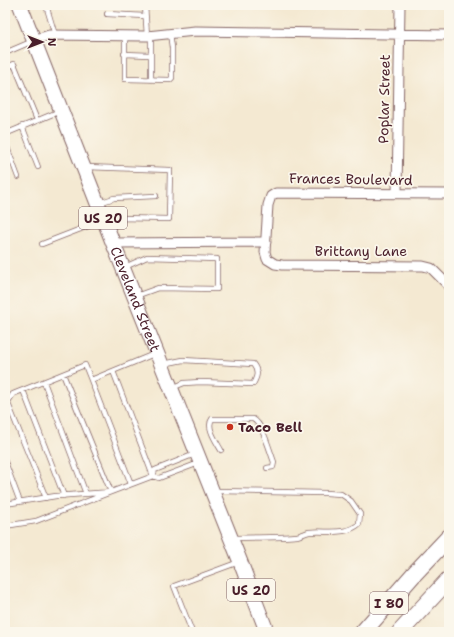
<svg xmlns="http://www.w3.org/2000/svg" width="454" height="637" viewBox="0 0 454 637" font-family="'Shantell Sans',sans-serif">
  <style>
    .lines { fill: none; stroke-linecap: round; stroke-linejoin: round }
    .service-casing { stroke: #866665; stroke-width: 6 }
    .minor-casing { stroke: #866665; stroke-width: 11 }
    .primary-casing { stroke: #866665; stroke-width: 16 }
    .motorway-casing { stroke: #866665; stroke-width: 18 }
    .service { stroke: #fff; stroke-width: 4.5 }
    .minor { stroke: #fff; stroke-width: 9 }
    .primary { stroke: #fff; stroke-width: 14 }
    .motorway { stroke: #fff; stroke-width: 16 }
    .poi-dot { fill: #c8321e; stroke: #fbf7ec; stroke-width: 1.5 }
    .labels { text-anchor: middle; stroke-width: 3.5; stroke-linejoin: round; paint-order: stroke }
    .shield { fill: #fbf7ec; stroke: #7f6065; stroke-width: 1 }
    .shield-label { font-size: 13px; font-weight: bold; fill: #4a1f2b }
    .street-label { font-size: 14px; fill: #4a1f2b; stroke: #fbf7ec }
    .poi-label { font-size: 14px; font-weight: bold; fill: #4a1f2b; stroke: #fbf7ec; text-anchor: start }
  </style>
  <rect width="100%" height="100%" fill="#fbf7ec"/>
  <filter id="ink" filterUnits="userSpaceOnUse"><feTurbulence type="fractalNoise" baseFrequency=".025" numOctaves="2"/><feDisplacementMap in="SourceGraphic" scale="8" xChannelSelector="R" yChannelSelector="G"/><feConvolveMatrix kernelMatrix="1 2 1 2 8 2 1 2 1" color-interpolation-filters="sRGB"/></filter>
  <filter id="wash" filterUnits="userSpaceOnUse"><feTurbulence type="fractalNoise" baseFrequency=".012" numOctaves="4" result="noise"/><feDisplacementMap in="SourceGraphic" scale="16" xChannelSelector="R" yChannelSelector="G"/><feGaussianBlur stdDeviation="0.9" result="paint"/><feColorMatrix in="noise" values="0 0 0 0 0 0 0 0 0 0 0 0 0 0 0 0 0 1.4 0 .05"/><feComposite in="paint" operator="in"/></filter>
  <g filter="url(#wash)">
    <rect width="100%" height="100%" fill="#f4e9d2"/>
  </g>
  <g filter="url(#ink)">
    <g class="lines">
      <g class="service-casing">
        <path id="service" d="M 46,5 L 55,35
          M 145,5 L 147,36
          M 107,14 L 145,16
          M 125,36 L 125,79 L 170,80 L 172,78 L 172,48 L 170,33
          M 5,53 L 33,41
          M 124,54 L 150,55
          M 5,68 L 14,64 L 37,120
          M 151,80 L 151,35
          M 22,126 L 38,167
          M 5,134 L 60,111
          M 5,142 L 18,177
          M 99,203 L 114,198 L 156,196
          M 42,244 L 104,220 L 119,218 L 169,219 L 170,170 L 86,167
          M 125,267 L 147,257 L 217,259 L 217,289 L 158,288 L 136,296
          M 163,364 L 183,360 L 253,364 C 259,372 257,377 253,384 L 201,382 L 184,383 L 172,388
          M 91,380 L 131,484
          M 44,382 L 86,494
          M 23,390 L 64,496
          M 7,401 L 46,498
          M 5,406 L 13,394 L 85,365 L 91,380 L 154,354
          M 221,450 C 216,441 206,427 212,419 L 253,419 C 263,424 270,452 274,462 L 273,467 L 267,468
          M 195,454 L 155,470 L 153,476 L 159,478 L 199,463
          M 5,462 L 20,502
          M 214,491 L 326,493 L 341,494 L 351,501 L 360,514 L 359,524 C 345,536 326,530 309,532 C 305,533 302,535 297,536 C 276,538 254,537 233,538
          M 5,504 L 56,496 L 111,492 L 153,476 L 113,371
          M 5,526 L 36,521 L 111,492 L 63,374
          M 192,632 L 174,586 L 239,562"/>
      </g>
      <g class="minor-casing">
        <path id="minor" d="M 34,40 L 49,35 L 147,36 L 195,31 L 449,35
          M 397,193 L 400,5
          M 449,194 L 276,193 L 271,196 L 268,205 L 265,252 L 267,259 L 275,264 L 282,265 L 423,266 L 431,268 L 449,286
          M 113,243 L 266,242"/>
      </g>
      <g class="primary-casing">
        <g id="primary">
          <path id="s1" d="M 20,5 L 113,243 L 240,561 L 267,632"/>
        </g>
      </g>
      <g class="motorway-casing">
        <path id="motorway" d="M 363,632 L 414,574 L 449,537
          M 400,632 L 449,579"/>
      </g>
      <use href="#service" class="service"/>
      <use href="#minor" class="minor"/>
      <use href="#primary" class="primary"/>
      <use href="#motorway" class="motorway"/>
    </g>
  </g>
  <circle class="poi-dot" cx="230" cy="427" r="4"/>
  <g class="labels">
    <g class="shield">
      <rect x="79" y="207" width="48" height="22" rx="3"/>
      <rect x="227" y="579" width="48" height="22" rx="3"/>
      <rect x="370" y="592" width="38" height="22" rx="3"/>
    </g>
    <g class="shield-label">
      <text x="103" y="223">US 20</text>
      <text x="251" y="595">US 20</text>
      <text x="389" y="608">I 80</text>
    </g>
    <g class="street-label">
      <text transform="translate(384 99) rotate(-89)" y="5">Poplar Street</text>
      <text transform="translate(351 179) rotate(1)" y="5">Frances Boulevard</text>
      <text x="361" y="256">Brittany Lane</text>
      <text dy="5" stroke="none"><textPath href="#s1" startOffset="316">Cleveland Street</textPath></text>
    </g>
    <g class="poi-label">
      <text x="238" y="432">Taco Bell</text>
    </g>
  </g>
  <rect width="454" height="637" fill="none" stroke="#fbf7ec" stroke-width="20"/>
  <g transform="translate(42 42) rotate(90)" stroke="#fbf7ec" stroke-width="3" paint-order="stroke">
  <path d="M0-3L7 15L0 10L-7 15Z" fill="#4a1f2b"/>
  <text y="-6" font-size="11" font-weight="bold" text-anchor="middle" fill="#4a1f2b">N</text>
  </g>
</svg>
